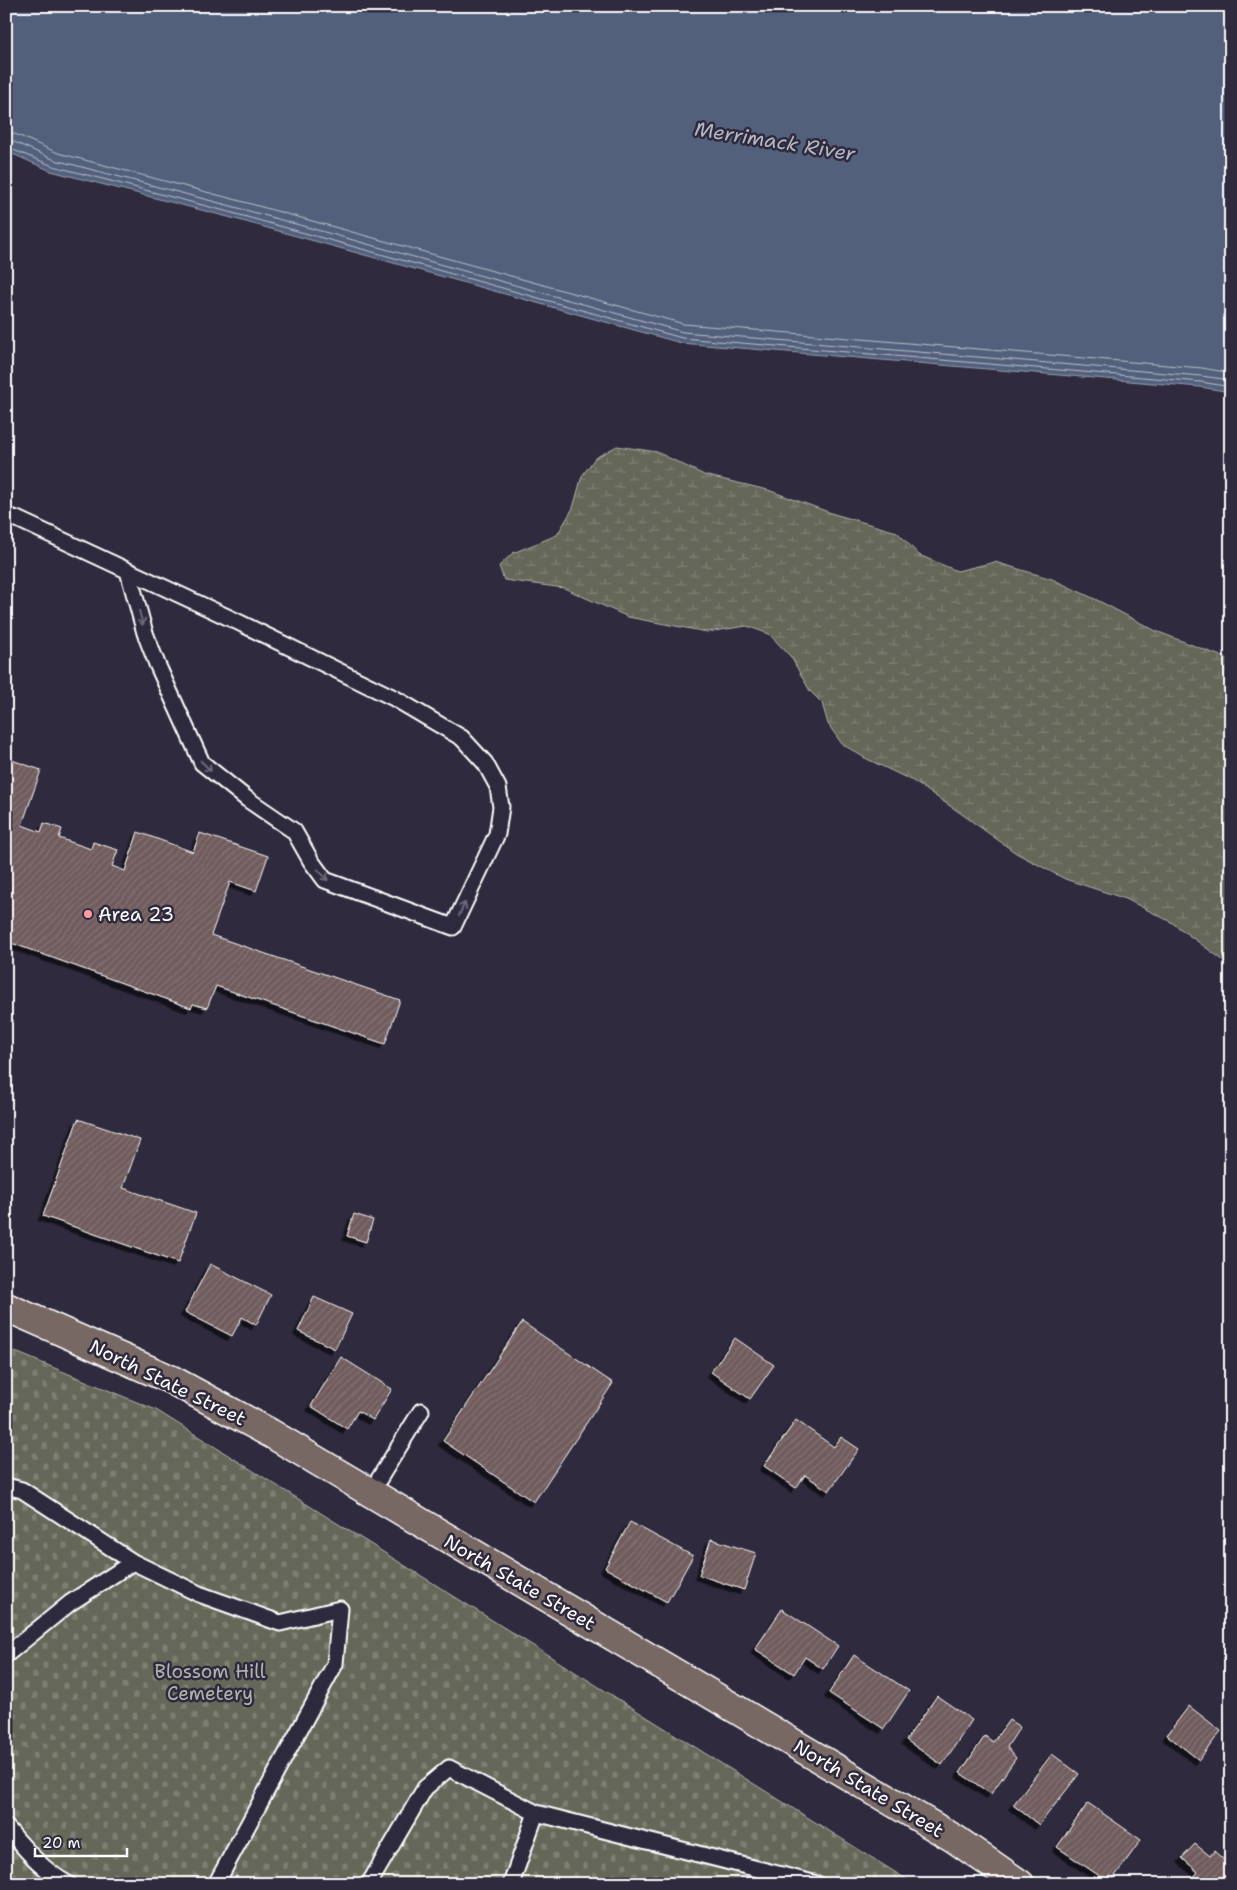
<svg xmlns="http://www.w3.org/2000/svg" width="1237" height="1890" viewBox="0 0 1237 1890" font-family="'Shantell Sans',sans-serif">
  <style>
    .wetland { fill: url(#wetland-marsh); stroke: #b2b4ac }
    .cemetery { fill: url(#cemetery-stones); stroke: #b2b4ac }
    .water { fill: #53617c; stroke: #98a0b0 }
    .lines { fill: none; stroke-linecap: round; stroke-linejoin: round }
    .shore { stroke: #bac0cb; stroke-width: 1 }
    .building { fill: url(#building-hatch); stroke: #fff; filter: url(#shadow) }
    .service-casing { stroke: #fff; stroke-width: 19 }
    .primary-casing { stroke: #fff; stroke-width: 31 }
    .service { stroke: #2f2a3d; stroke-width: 15 }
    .primary { stroke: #776864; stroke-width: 28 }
    .oneway { stroke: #6d6a77 }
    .poi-dot { fill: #ff9aa2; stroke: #2f2a3d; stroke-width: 2 }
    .labels { text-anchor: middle; stroke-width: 5; stroke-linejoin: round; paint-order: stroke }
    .poi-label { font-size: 19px; fill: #fff; stroke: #2f2a3d; text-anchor: start }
    .street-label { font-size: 19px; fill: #fff; stroke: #2f2a3d }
    .park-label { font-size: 19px; fill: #b2b4ac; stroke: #2f2a3d }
    .water-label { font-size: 20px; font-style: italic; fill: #b2b8c4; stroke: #2f2a3d }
  </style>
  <defs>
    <pattern id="wetland-marsh" width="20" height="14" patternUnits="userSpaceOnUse" patternTransform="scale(1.25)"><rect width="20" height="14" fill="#656859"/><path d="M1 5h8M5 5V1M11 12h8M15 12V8" fill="none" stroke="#7c7f72"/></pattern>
    <pattern id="cemetery-stones" width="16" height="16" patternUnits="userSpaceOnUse" patternTransform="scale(1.25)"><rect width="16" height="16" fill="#656859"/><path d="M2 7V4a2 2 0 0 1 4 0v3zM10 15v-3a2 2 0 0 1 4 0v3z" fill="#7c7f72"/></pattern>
    <pattern id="building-hatch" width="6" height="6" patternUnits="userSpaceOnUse" patternTransform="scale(1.25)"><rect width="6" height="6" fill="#6f5b5c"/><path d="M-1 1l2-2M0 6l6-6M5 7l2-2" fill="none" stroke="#857474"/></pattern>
    <filter id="shadow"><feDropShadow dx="-4.5" dy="4.5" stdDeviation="0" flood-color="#0009"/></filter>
  </defs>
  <rect width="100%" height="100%" fill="#2f2a3d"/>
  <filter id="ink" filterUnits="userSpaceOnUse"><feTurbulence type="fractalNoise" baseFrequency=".02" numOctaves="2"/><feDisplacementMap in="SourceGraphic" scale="10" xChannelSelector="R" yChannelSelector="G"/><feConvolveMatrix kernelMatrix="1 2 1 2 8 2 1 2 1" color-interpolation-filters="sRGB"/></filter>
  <g filter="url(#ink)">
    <path class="wetland" d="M 617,446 L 657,452 L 704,475 L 768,490 L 834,514 L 897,532 L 919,555 L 957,571 L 995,562 L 1052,579 L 1097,600 L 1156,631 L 1231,660 L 1231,966 L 1171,922 L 1126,899 L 1065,879 L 1016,853 L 959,812 L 913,781 L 865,758 L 842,744 L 828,724 L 822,703 L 810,691 L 791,657 L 769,634 L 747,626 L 707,632 L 628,617 L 564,588 L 504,580 L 499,566 L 513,553 L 557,535 L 573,508 L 582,476 L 595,458 Z"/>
    <path class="cemetery" d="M 6,1348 L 156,1410 L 914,1884 L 6,1884 Z"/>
    <path class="water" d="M 6,6 L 1231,6 L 1231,392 L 1200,387 L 681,343 L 228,217 L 51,171 L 6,151 Z"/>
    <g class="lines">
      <path class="shore" d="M 6,133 L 15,134 L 58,153 L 233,199 L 684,324 L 1202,368 L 1231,373
        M 6,141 L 12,141 L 55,160 L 231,206 L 683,332 L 1201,376 L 1231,380
        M 6,147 L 53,166 L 229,212 L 682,338 L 1201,382 L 1231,387"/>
    </g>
    <path class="building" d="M 6,758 L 41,770 L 22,825 L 41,832 L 44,823 L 62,829 L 59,838 L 91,849 L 93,842 L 118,850 L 112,866 L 125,871 L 138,832 L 193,852 L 200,833 L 268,856 L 256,891 L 230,882 L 211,935 L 400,1000 L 385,1044 L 216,986 L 207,1008 L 193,1004 L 191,1008 L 6,941 Z
      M 78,1119 L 140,1140 L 123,1188 L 196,1213 L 178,1263 L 43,1216 Z
      M 354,1214 L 373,1220 L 366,1242 L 347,1236 Z
      M 210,1264 L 271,1295 L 256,1325 L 242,1317 L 232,1336 L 185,1312 Z
      M 314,1297 L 352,1314 L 335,1349 L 298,1331 Z
      M 522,1322 L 613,1383 L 534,1502 L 443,1441 Z
      M 735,1338 L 774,1365 L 750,1399 L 711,1372 Z
      M 341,1357 L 392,1389 L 373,1420 L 358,1411 L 347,1429 L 311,1406 Z
      M 796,1420 L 834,1447 L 841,1437 L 859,1449 L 829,1491 L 805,1475 L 796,1488 L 764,1466 Z
      M 630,1522 L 693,1556 L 667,1602 L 605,1568 Z
      M 711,1539 L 756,1553 L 744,1590 L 699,1575 Z
      M 782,1609 L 838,1646 L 823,1669 L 805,1657 L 794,1674 L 755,1649 Z
      M 854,1655 L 909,1691 L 884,1729 L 829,1693 Z
      M 937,1696 L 972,1720 L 942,1765 L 906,1740 Z
      M 1189,1706 L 1221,1731 L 1199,1760 L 1167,1735 Z
      M 1009,1720 L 1020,1727 L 1007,1747 L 1016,1758 L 991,1794 L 960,1773 L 985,1736 L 993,1742 Z
      M 1052,1754 L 1079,1774 L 1039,1825 L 1013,1805 Z
      M 1088,1803 L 1141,1840 L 1110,1883 L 1057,1847 Z
      M 1195,1844 L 1210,1856 L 1214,1851 L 1231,1866 L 1231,1884 L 1188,1884 L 1198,1872 L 1182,1858 Z"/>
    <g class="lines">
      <g class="service-casing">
        <path id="service" d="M 6,516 L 17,519 L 236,621 L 394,698 L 462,738 L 485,763 L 498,787 L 501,807 L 497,834 L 453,927 L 325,880 L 311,861 L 294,831 L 247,799 L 202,763 L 157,664 L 145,633 L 128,571
          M 6,1486 L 22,1490 L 133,1562 L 199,1594 L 280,1623 L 340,1609 L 335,1664 L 216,1884
          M 371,1492 L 421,1411
          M 6,1655 L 70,1603 L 133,1562
          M 6,1827 C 24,1848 42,1870 68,1884
          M 369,1884 L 425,1788 L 449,1768 L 536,1813 L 817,1884
          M 511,1884 L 536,1813"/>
      </g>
      <g class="primary-casing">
        <path id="primary" d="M 6,1307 L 172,1380 L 270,1433 L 955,1839 L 1020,1884"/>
      </g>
      <use href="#service" class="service"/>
      <use href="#primary" class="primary"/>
    </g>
    <defs><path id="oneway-shaft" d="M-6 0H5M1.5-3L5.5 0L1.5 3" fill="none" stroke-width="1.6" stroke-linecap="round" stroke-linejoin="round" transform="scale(1.25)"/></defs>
    <g class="oneway">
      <use href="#oneway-shaft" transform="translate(141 618) rotate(75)"/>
      <use href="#oneway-shaft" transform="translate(206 766) rotate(45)"/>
      <use href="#oneway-shaft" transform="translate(323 875) rotate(47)"/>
      <use href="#oneway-shaft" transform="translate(462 909) rotate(-65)"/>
    </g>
  </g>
  <circle class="poi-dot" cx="88" cy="914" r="5"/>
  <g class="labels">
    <g class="poi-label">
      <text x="98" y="921">Area 23</text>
    </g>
    <g class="street-label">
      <text transform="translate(168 1382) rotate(26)" y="7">North State Street</text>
      <text transform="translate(520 1582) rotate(30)" y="7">North State Street</text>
      <text transform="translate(869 1788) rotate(31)" y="7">North State Street</text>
    </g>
    <g class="park-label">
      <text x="210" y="1678">Blossom Hill<tspan x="210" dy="22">Cemetery</tspan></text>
    </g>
    <g class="water-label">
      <text transform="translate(775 141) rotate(9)" y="7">Merrimack River</text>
    </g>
  </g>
  <rect width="1237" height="1890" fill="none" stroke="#2f2a3d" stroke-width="25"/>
  <rect x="12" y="12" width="1212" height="1865" fill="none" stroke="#fff" stroke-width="2" filter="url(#ink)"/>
  <path d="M35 1848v8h92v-8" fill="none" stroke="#ffffff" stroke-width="2.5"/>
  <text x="42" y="1848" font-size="15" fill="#ffffff" stroke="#2f2a3d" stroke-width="4" paint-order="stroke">20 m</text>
</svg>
